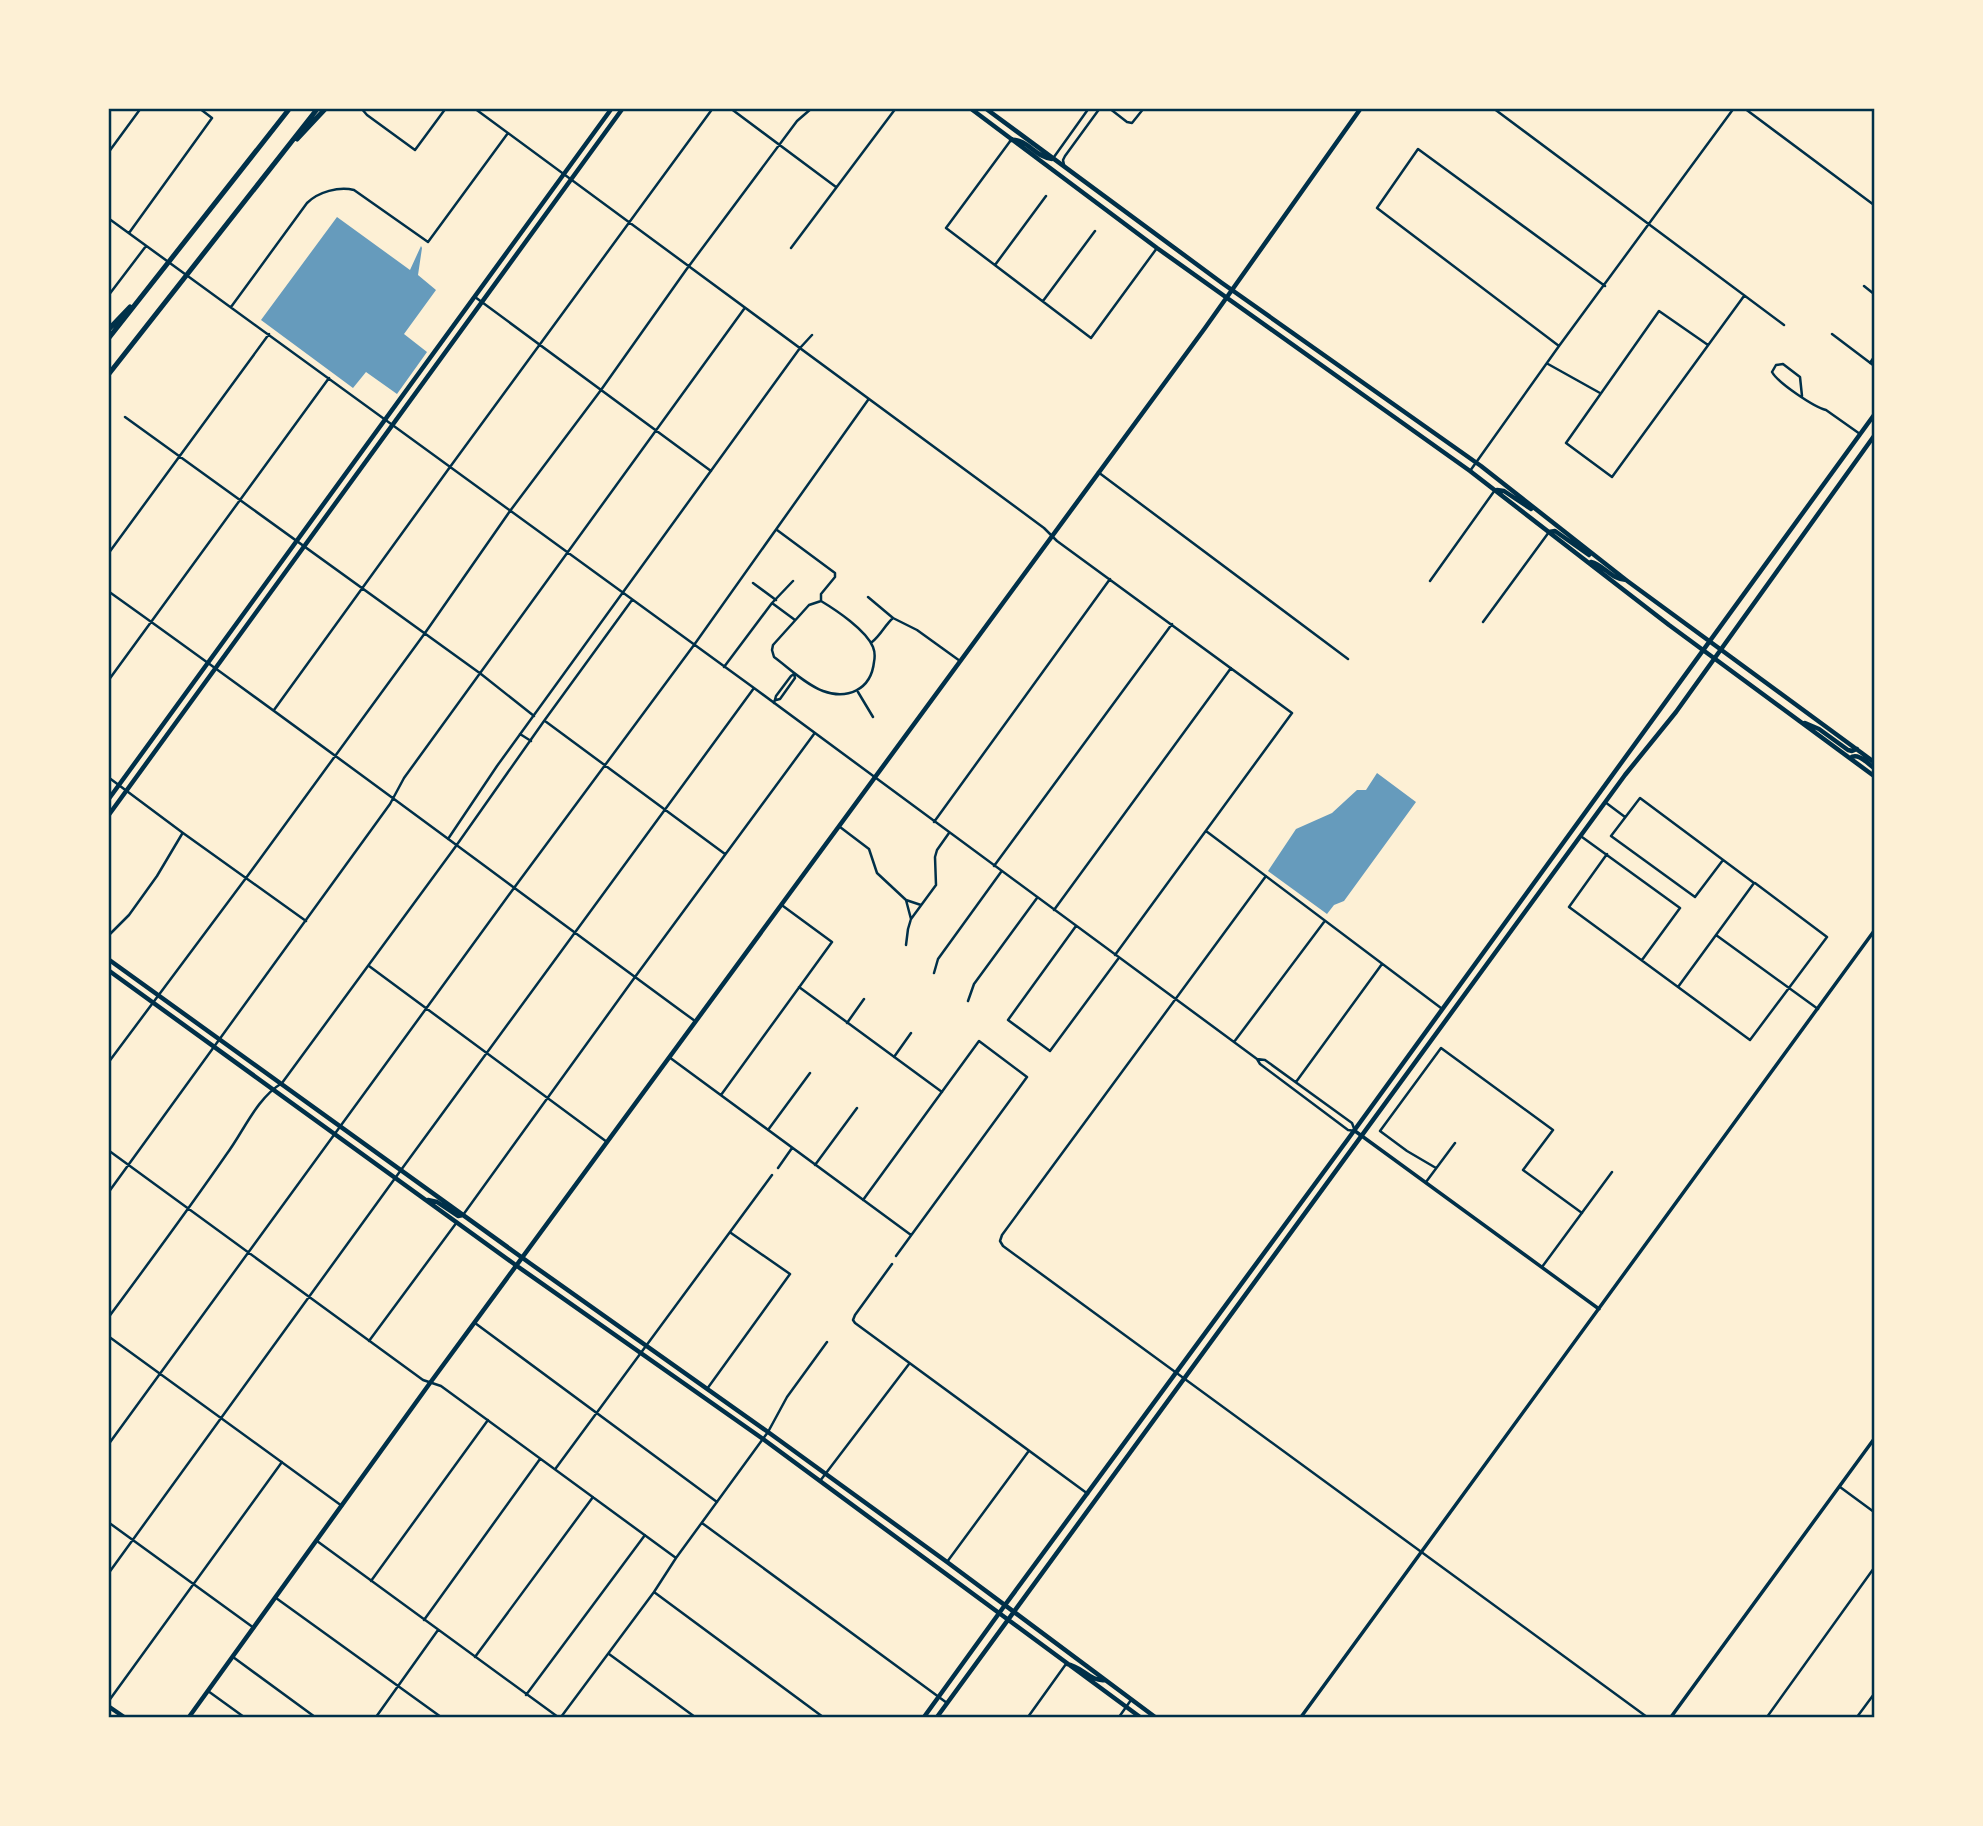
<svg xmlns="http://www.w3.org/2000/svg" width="1983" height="1826" viewBox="0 0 1983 1826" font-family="Roboto,sans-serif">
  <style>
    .water { fill: #669bbc }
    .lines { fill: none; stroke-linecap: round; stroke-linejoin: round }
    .minor { stroke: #003049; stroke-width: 2.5 }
    .tertiary { stroke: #003049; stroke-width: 3.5 }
    .secondary { stroke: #003049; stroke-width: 4.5 }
    .motorway { stroke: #003049; stroke-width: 5 }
    .neatline { fill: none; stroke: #003049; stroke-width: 2.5 }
  </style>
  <rect width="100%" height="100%" fill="#fdf0d5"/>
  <path class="water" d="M 337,217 L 410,270 L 421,246 L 422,248 L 418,275 L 436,290 L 404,334 L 427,352 L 397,394 L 366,372 L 353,388 L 261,320 Z
    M 1377,773 L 1416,802 L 1344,901 L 1334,905 L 1327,914 L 1268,871 L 1296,829 L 1332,813 L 1357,790 L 1366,790 Z"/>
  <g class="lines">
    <path class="minor" d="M 361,108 L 367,115 L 415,150 L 446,108
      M 474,108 L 1017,508 L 1044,528 L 1057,541 L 1292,713 L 1115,955
      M 730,108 L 836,187
      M 1109,108 L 1127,122 L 1132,123 L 1144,108
      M 1493,108 L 1784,325
      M 1744,108 L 1874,205
      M 1011,140 L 946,228 L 1091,338 L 1157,248
      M 108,153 L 141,108
      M 1054,157 L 1089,108
      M 1064,165 L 1063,160 L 1065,156 L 1100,108
      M 108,218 L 754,688 L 1257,1059
      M 129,233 L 212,118 L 199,108
      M 791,248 L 896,108
      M 995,265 L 1046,196
      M 1864,286 L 1874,294
      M 108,296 L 146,246
      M 475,297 L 711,471
      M 1043,301 L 1095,231
      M 231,307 L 307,203 C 318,192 339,186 354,190 L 428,242 L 508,133
      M 1832,334 L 1873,365
      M 1708,345 L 1659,311 L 1566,443 L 1612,477 L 1744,296
      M 1559,346 L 1377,208 L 1418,149 L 1605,286
      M 1870,363 L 1874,357
      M 1548,364 L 1600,393
      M 1802,396 L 1800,377 L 1783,364 L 1776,365 L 1772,372 C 1778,383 1814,407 1826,410 L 1860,434
      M 125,417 L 481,674 L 534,716
      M 1470,471 L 1559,346 L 1734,108
      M 1098,472 L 1348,659
      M 777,530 L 835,573 L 835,577 L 821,594 L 821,601
      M 108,554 L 269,334
      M 1430,581 L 1495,490
      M 753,583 L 776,600
      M 108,591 C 306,732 500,878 695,1021
      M 868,597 L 893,618
      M 821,601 C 836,610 866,630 873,647 C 875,652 875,657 874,662 C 871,690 847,700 823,691 C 805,684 789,668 774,657 L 772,650 L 773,645 L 809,605 Z
      M 772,603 L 793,581
      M 1483,622 L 1549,532
      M 872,642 C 881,635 885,625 893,618 L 917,630 L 960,661
      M 724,667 L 772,603 L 795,620
      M 108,681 L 329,378
      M 858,692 L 873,717
      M 776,700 L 780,699 L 795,678 L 794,674
      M 774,703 L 776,696 L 791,676 L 794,674
      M 274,710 L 450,467 L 713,108
      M 545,721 L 725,854
      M 520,734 L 531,741
      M 108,777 L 183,833 L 306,921
      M 1605,802 L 1625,817
      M 934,822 L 1110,579
      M 840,827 L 869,849 L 877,873 L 906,900
      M 1206,831 L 1441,1008
      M 1582,837 L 1680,908 L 1642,960
      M 448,839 L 497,766 L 800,348 L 812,335
      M 1607,854 L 1569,907 L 1678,987 L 1716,935
      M 1723,860 L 1695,897 L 1611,836 L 1640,798 L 1754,883 L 1716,935 L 1818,1009
      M 994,866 L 1172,624
      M 1266,876 L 1002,1235 L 1000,1241 L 1003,1246 L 1647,1717
      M 1054,910 L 1231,668
      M 911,919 L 906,900 L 921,905
      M 1076,926 L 1008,1020 L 1050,1051 L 1118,959
      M 108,936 L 129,915 L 157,876 L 182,834
      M 906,945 L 908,929 L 911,919 L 936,885 L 935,857 L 937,850 L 949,833
      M 369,966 L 607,1142
      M 934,973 L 938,959 L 1001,872
      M 799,987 L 942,1092
      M 1678,987 L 1750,1040 L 1827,937 L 1755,883
      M 968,1001 L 974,984 L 1037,898
      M 847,1023 L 864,999
      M 1234,1042 L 1324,922
      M 669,1057 L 911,1235
      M 894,1057 L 911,1033
      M 1257,1059 L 1265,1060 L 1352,1123 L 1355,1131 L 1348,1130 L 1260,1064 Z
      M 108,1063 L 246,878 L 425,633 L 510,511 L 601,390 L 686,270 L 797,121 L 812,108
      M 1296,1082 L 1382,964
      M 721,1095 L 832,942 L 783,906
      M 768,1130 L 810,1073
      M 108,1150 L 423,1380 L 441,1386 L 676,1558
      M 815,1165 L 857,1108
      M 778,1168 L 792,1148
      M 1436,1168 L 1407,1151 L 1380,1131 L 1441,1048 L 1553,1130 L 1523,1170 L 1582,1213
      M 1426,1182 L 1455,1143
      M 108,1193 L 390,804 L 404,778 L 744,309
      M 863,1200 L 979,1041 L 1027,1077 L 896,1256
      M 463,1215 L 635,977 L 814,734
      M 892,1264 L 855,1315 L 853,1320 L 855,1323 L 1088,1494
      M 1542,1267 L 1612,1172
      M 108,1318 C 148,1264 188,1210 226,1155 C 244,1131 256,1099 282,1083 L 456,846 L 544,721 L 632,600
      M 475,1323 L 717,1502
      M 108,1336 L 342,1506
      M 369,1341 L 457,1222
      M 707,1389 L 790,1274 L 731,1233
      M 108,1445 L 514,888 L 694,645 L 868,400
      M 556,1468 L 772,1175
      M 820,1481 L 909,1364
      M 1840,1487 L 1874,1512
      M 108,1522 L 254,1628
      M 702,1523 L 947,1703
      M 317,1541 L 558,1717
      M 947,1562 L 1028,1452
      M 108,1574 L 401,1170 L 754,688
      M 371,1581 L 488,1420
      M 654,1592 L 823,1717
      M 276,1598 L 441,1717
      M 424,1620 L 540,1459
      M 609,1654 L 695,1717
      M 233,1657 L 315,1717
      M 475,1657 L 593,1497
      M 208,1691 L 244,1717
      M 526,1695 L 645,1535
      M 108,1702 L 282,1462
      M 376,1717 L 438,1630
      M 561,1717 L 654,1592 L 676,1558 L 768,1432 L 787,1397 L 827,1342
      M 1028,1717 L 1066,1664
      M 1119,1717 L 1131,1700
      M 1767,1717 L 1874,1568
      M 1857,1717 L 1874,1694"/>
    <path class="tertiary" d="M 1355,1131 L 1599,1309
      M 1301,1717 L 1874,931
      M 1671,1717 L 1874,1439"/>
    <path class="secondary" d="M 970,108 L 1157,248 L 1470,471 L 1669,625 L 1874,776
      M 985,108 L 1222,283 L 1481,466 L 1626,580 L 1874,762
      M 1011,140 C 1027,138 1036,158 1052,159
      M 1497,490 L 1504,491 L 1531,509
      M 1549,532 L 1555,531 L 1589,555
      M 1591,562 C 1604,565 1612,580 1626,580
      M 1805,723 L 1819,729 L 1848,750 L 1852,751 L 1857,749
      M 1850,758 C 1858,752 1867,763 1874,768
      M 108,800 L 612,108
      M 108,816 L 623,108
      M 108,959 L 531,1264 L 768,1432 L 947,1562 L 1155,1717
      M 108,970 L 517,1266 L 763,1439 L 1140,1717
      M 428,1200 L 437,1202 L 458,1216 L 463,1215
      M 1067,1664 C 1081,1666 1091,1682 1105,1680
      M 108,1706 L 124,1717
      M 189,1717 L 430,1383 L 1205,328 L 1361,108
      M 924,1717 L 1005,1605 L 1348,1139 L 1874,415
      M 937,1717 L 1625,775 L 1676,712 L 1874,436"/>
    <path class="motorway" d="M 297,139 L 326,108
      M 108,330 L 130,307
      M 108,339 L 290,108
      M 108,375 L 318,108"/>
  </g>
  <rect width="1983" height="1826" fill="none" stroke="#fdf0d5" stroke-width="220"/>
  <rect x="110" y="110" width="1763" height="1606" class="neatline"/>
</svg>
